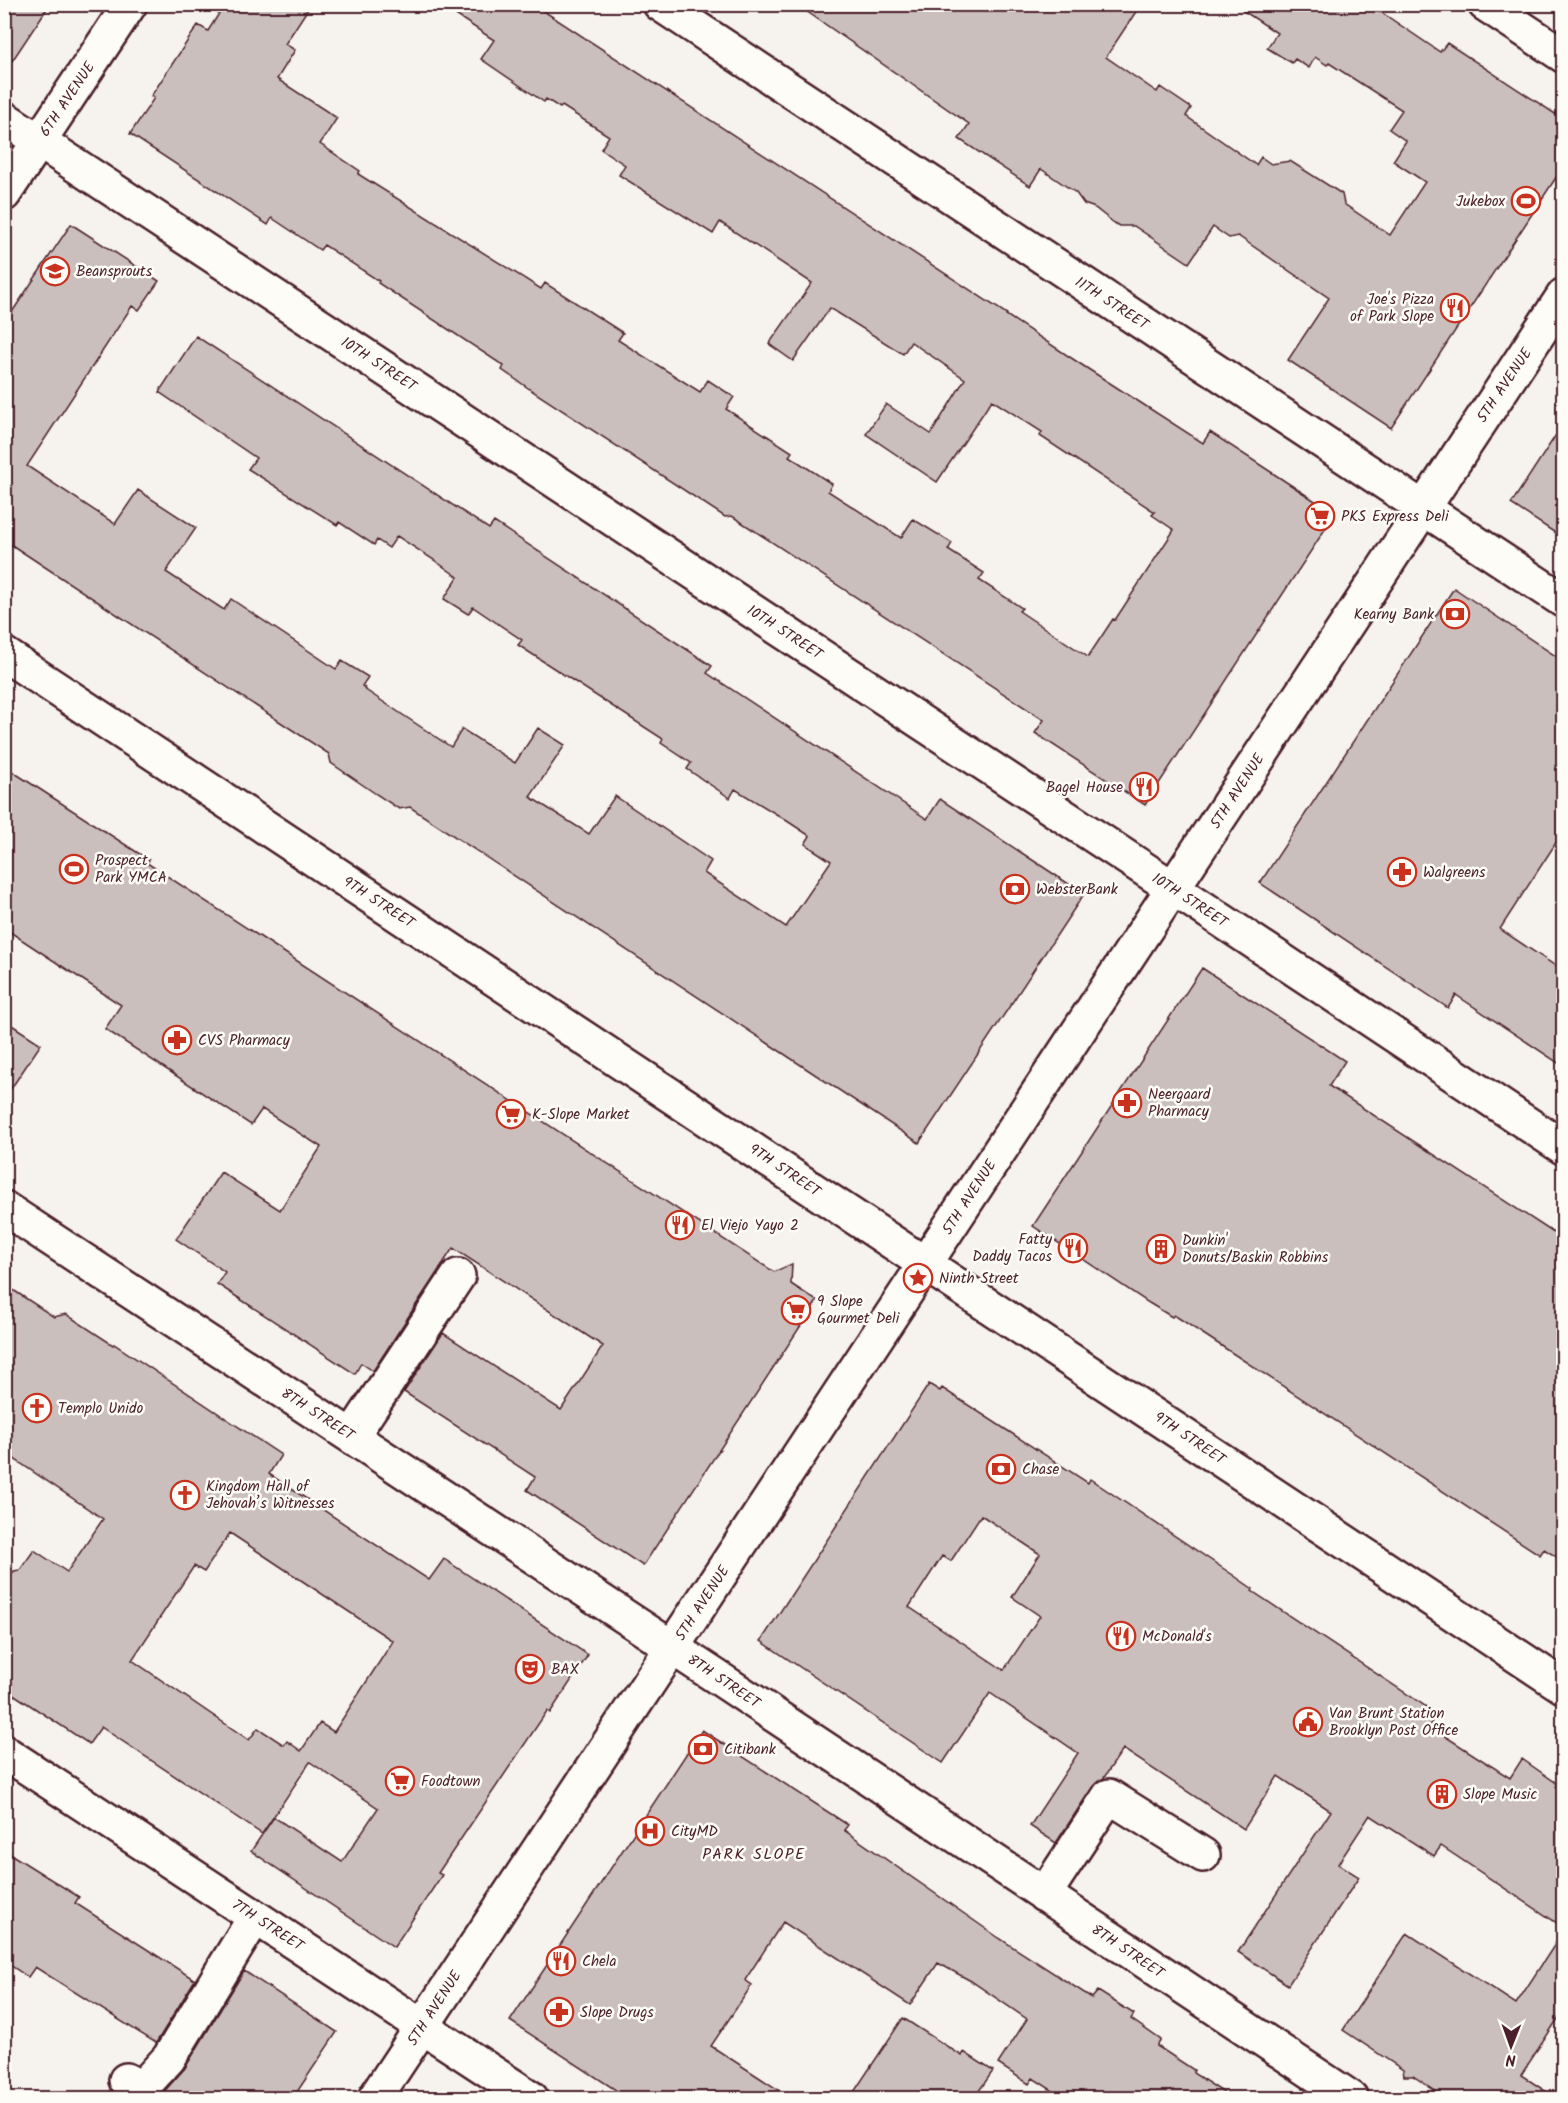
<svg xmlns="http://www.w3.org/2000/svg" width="1568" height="2103" viewBox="0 0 1568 2103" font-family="Kalam,sans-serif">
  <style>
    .building { fill: #cbbfbe; stroke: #4a1f2b; stroke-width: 1.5; fill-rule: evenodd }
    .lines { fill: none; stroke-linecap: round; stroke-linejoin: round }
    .minor-casing { stroke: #4a1f2b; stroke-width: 38 }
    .minor { stroke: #fdfcf7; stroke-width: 33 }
    .labels { text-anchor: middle; stroke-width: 5; stroke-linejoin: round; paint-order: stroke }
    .street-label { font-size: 15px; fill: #4a1f2b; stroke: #fdfcf7 }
    .poi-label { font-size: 15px; fill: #4a1f2b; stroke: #fdfcf7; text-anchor: start }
    .neighbourhood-label { font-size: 16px; letter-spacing: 1.5px; fill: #4a1f2b; stroke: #fdfcf7 }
  </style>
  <rect width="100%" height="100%" fill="#f6f3ef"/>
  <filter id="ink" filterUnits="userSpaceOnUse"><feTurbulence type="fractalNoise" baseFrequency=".0167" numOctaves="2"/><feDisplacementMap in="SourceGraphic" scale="12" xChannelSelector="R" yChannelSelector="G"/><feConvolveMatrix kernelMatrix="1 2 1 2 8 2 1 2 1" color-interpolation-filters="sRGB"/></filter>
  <g filter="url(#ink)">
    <path class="building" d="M 4,4 L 50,4 L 4,73 Z
      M 225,4 L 311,4 L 285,44 L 295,50 L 277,79 L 337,118 L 320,144 L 360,171 L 358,174 L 541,289 L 545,283 L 623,333 L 618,340 L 700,392 L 708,380 L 734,397 L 726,409 L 792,452 L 789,456 L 832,484 L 828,491 L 901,538 L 913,519 L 952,543 L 948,550 L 984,573 L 979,580 L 1022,608 L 1019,611 L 1088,657 L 1113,619 L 1115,620 L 1174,530 L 1152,515 L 1155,512 L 1040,436 L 1042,432 L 992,400 L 937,482 L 866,434 L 886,404 L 931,434 L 965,379 L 911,342 L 903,354 L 830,308 L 793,361 L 769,344 L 812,283 L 720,222 L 713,234 L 619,175 L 625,165 L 601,149 L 609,136 L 562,106 L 560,108 L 546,99 L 544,102 L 481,59 L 494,40 L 439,4 L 533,4 L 1007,314 L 1006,315 L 1085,367 L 1203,443 L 1210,432 L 1335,514 L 1145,805 L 1035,733 L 1044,720 L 732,516 L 725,517 L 534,392 L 502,370 L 504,366 L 378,283 L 379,281 L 324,245 L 320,250 L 272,218 L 268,225 L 130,134 L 154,98 L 151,96 L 198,25 L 208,31 Z
      M 796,4 L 1141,4 L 1106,57 L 1157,92 L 1160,87 L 1191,108 L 1186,116 L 1256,165 L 1261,157 L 1271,164 L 1290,161 L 1342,194 L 1344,204 L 1390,235 L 1425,182 L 1393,161 L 1406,141 L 1389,129 L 1402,110 L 1329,63 L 1327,65 L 1315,57 L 1309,68 L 1295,59 L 1292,63 L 1267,48 L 1277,33 L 1233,4 L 1369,4 L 1440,52 L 1447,43 L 1563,119 L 1563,167 L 1391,428 L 1288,360 L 1329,298 L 1238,236 L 1229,238 L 1213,227 L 1189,263 L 1134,226 L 1119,226 L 1114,223 L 1095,208 L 1084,204 L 1076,193 L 1041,169 L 1030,186 L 959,139 L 969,124 Z
      M 71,224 L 159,281 L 139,310 L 132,306 L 27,466 L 115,524 L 138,490 L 196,528 L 166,572 L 224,610 L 231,599 L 336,669 L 342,661 L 368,677 L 362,686 L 365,688 L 364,689 L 451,747 L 462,729 L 515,763 L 538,728 L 565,745 L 530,797 L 589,834 L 615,796 L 711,861 L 704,873 L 786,927 L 831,861 L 805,844 L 810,836 L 781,817 L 735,789 L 730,798 L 687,769 L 691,763 L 661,743 L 663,739 L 518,645 L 522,640 L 473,607 L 468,614 L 444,599 L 458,577 L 434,560 L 397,536 L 389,548 L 377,540 L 374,545 L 339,522 L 337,525 L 248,469 L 256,458 L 159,392 L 196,336 L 489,529 L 494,522 L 712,666 L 707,673 L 927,819 L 940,799 L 1084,894 L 919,1143 L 410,807 L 399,809 L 376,794 L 331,763 L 329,754 L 4,540 L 4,324 Z
      M 1563,424 L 1563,538 L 1511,504 Z
      M 1454,588 L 1563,661 L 1563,832 L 1500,929 L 1563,971 L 1563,1066 L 1456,995 L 1448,1008 L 1260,883 Z
      M 4,766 L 149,860 L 147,863 L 774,1272 L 792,1264 L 791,1284 L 817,1301 L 643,1566 L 527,1490 L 535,1477 L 404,1392 L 443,1333 L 561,1410 L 603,1346 L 453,1248 L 373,1371 L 361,1363 L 355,1374 L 217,1284 L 225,1272 L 176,1239 L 221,1172 L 280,1210 L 321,1147 L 262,1109 L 251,1125 L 105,1029 L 121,1005 L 4,928 Z
      M 1202,968 L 1345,1061 L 1329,1086 L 1563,1239 L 1563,1561 L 1544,1549 L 1540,1555 L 1220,1345 L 1174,1315 L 1172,1317 L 1149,1303 L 1033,1226 Z
      M 4,1020 L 41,1044 L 4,1099 Z
      M 4,1284 L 54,1317 L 66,1314 L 113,1345 L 114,1344 L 281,1455 L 269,1474 L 429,1580 L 444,1559 L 588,1655 L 550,1713 L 547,1711 L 438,1873 L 442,1875 L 394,1947 L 251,1851 L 274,1817 L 342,1862 L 378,1808 L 310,1762 L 262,1834 L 101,1727 L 89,1744 L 4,1688 L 4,1585 L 14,1571 L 20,1570 L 34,1550 L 67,1572 L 103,1519 L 4,1452 ZM 230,1533 L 393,1641 L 334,1732 L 320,1723 L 301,1751 L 287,1741 L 284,1745 L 258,1728 L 249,1740 L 132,1660 L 194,1566 L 204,1572 Z
      M 929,1384 L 940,1391 L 942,1388 L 1088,1483 L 1090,1479 L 1233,1575 L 1253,1589 L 1252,1591 L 1437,1714 L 1429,1726 L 1510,1778 L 1522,1759 L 1555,1782 L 1560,1793 L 1563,1796 L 1563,1927 L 1441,1846 L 1434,1856 L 1370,1815 L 1338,1864 L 1359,1877 L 1288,1985 L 1238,1952 L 1331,1811 L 1278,1776 L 1244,1829 L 1123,1749 L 1103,1779 L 1093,1786 L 1056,1843 L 1030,1826 L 1078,1753 L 990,1693 L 943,1763 L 761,1641 ZM 981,1515 L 1040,1554 L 1012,1597 L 1040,1616 L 1004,1670 L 909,1607 L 942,1556 L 951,1561 Z
      M 702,1730 L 848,1825 L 844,1830 L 999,1938 L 1092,1998 L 1098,1991 L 1134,2014 L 1131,2019 L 1161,2040 L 1157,2046 L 1194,2070 L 1193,2073 L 1232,2098 L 1064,2098 L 1033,2078 L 1029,2084 L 998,2064 L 1027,2019 L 971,1981 L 938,1963 L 910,2005 L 783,1922 L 745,1980 L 752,1985 L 711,2046 L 791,2098 L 628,2098 L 510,2021 Z
      M 4,1850 L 79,1897 L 75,1903 L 195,1980 L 156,2043 L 35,1967 L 28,1977 L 4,1961 Z
      M 1563,1932 L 1563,2011 L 1521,2075 L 1556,2098 L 1446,2098 L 1413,2076 L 1404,2076 L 1403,2070 L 1343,2030 L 1407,1933 L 1516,2004 Z
      M 244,1971 L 337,2032 L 293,2098 L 155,2098 L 162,2094 L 185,2068 Z
      M 903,2018 L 962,2056 L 964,2052 L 993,2071 L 974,2098 L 850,2098 Z"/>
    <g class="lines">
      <g class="minor-casing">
        <path id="minor" d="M 660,4 L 1564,601
          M 1485,4 L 1564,56
          M 4,118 L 1173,888 L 1564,1148
          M 4,194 L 130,4
          M 4,654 L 1564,1687
          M 4,1208 L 723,1681 L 1351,2098
          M 352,1436 L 458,1276
          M 4,1752 L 531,2098
          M 1044,1895 L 1109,1796 L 1203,1855
          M 126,2080 L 137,2086 L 148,2081 L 169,2058 L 255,1917
          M 375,2098 L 1564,295"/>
      </g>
      <use href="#minor" class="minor"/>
    </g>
  </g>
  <defs>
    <g id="stadium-ring" transform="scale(1.5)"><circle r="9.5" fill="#fdfcf7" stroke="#c8321e" stroke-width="1.5"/><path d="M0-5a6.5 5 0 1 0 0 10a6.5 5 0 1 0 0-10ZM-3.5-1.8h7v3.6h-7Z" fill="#c8321e"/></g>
    <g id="school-ring" transform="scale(1.5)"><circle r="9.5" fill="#fdfcf7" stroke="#c8321e" stroke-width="1.5"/><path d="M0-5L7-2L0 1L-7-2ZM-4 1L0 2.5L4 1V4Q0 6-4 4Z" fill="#c8321e"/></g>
    <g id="restaurant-ring" transform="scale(1.5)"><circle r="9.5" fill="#fdfcf7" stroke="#c8321e" stroke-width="1.5"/><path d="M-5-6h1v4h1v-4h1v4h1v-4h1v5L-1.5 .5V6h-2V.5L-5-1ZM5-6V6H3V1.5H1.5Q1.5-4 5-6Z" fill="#c8321e"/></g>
    <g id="supermarket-ring" transform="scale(1.5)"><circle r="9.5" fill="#fdfcf7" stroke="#c8321e" stroke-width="1.5"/><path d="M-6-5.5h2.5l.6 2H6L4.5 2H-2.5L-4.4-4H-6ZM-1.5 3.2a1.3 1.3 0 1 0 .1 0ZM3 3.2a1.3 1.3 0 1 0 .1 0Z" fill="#c8321e"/></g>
    <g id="bank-ring" transform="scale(1.5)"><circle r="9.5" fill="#fdfcf7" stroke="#c8321e" stroke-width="1.5"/><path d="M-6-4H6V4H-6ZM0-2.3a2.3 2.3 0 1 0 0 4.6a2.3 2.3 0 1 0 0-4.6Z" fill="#c8321e"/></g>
    <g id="pharmacy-ring" transform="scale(1.5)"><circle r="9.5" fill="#fdfcf7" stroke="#c8321e" stroke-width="1.5"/><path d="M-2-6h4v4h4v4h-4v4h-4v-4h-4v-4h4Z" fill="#c8321e"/></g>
    <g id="building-ring" transform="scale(1.5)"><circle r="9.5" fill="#fdfcf7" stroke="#c8321e" stroke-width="1.5"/><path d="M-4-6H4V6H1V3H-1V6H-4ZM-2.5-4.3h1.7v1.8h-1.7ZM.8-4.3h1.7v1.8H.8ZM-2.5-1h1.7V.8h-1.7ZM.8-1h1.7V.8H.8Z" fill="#c8321e"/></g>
    <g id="sight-ring" transform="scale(1.5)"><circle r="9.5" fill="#fdfcf7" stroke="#c8321e" stroke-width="1.5"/><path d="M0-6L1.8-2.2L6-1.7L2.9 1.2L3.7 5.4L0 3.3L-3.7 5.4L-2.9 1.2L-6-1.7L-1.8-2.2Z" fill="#c8321e"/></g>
    <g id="church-ring" transform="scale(1.5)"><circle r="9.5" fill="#fdfcf7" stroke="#c8321e" stroke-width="1.5"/><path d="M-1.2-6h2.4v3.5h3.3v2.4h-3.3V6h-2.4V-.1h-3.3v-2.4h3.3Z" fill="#c8321e"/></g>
    <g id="theatre-ring" transform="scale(1.5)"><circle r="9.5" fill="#fdfcf7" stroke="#c8321e" stroke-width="1.5"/><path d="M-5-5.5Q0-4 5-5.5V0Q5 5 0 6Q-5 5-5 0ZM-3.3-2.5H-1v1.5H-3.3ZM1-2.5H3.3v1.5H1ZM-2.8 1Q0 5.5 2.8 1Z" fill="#c8321e"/></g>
    <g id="civic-ring" transform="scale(1.5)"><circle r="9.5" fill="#fdfcf7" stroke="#c8321e" stroke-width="1.5"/><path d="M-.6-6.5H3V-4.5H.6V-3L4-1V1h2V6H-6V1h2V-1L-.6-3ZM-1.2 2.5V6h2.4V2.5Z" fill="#c8321e"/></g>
    <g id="hospital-ring" transform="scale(1.5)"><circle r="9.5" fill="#fdfcf7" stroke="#c8321e" stroke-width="1.5"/><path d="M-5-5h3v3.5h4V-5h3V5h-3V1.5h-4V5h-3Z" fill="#c8321e"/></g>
  </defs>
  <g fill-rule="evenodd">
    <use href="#stadium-ring" x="1526" y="201"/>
    <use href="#school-ring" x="55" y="271"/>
    <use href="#restaurant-ring" x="1455" y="308"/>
    <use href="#supermarket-ring" x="1320" y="516"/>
    <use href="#bank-ring" x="1455" y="614"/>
    <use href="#restaurant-ring" x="1144" y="787"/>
    <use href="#stadium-ring" x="74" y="869"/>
    <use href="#pharmacy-ring" x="1402" y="872"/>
    <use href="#bank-ring" x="1015" y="889"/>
    <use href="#pharmacy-ring" x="177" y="1040"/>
    <use href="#pharmacy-ring" x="1127" y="1103"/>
    <use href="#supermarket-ring" x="511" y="1114"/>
    <use href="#restaurant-ring" x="680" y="1225"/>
    <use href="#restaurant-ring" x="1073" y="1248"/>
    <use href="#building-ring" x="1161" y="1249"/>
    <use href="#sight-ring" x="918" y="1278"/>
    <use href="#supermarket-ring" x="796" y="1310"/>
    <use href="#church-ring" x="37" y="1408"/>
    <use href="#bank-ring" x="1001" y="1469"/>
    <use href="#church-ring" x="185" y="1495"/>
    <use href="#restaurant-ring" x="1121" y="1636"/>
    <use href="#theatre-ring" x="530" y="1669"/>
    <use href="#civic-ring" x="1308" y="1722"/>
    <use href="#bank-ring" x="703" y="1749"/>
    <use href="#supermarket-ring" x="400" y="1781"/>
    <use href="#building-ring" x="1442" y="1794"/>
    <use href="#hospital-ring" x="650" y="1831"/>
    <use href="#restaurant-ring" x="561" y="1961"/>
    <use href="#pharmacy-ring" x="559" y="2012"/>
  </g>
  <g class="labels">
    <g class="street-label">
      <text transform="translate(67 99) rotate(-56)" y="5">6TH AVENUE</text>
      <text transform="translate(1112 303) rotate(33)" y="5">11TH STREET</text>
      <text transform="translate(379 364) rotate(33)" y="5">10TH STREET</text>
      <text transform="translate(1504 385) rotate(-56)" y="5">5TH AVENUE</text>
      <text transform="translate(785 632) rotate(33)" y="5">10TH STREET</text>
      <text transform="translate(1237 791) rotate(-57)" y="5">5TH AVENUE</text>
      <text transform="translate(1190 900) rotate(33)" y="5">10TH STREET</text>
      <text transform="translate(379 902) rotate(33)" y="5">9TH STREET</text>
      <text transform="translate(785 1170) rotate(34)" y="5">9TH STREET</text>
      <text transform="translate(969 1197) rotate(-57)" y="5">5TH AVENUE</text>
      <text transform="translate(318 1414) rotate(33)" y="5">8TH STREET</text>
      <text transform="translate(1190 1438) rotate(34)" y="5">9TH STREET</text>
      <text transform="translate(702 1603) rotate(-57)" y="5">5TH AVENUE</text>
      <text transform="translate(724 1681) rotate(34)" y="5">8TH STREET</text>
      <text transform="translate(268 1925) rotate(33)" y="5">7TH STREET</text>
      <text transform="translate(1128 1951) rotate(34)" y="5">8TH STREET</text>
      <text transform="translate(434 2008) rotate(-57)" y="5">5TH AVENUE</text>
    </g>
    <g class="poi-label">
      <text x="1505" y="206" text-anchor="end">Jukebox</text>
      <text x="76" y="276">Beansprouts</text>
      <text x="1434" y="304" text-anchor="end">Joe's Pizza<tspan x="1434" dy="17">of Park Slope</tspan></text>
      <text x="1341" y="521">PKS Express Deli</text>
      <text x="1434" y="619" text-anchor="end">Kearny Bank</text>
      <text x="1123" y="792" text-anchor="end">Bagel House</text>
      <text x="95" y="865">Prospect<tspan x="95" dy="17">Park YMCA</tspan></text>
      <text x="1423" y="877">Walgreens</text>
      <text x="1036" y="894">WebsterBank</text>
      <text x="198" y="1045">CVS Pharmacy</text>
      <text x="1148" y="1099">Neergaard<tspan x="1148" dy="17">Pharmacy</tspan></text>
      <text x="532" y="1119">K-Slope Market</text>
      <text x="701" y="1230">El Viejo Yayo 2</text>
      <text x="1052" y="1244" text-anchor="end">Fatty<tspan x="1052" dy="17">Daddy Tacos</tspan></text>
      <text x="1182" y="1245">Dunkin'<tspan x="1182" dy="17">Donuts/Baskin Robbins</tspan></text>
      <text x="939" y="1283">Ninth Street</text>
      <text x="817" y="1306">9 Slope<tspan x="817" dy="17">Gourmet Deli</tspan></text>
      <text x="58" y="1413">Templo Unido</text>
      <text x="1022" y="1474">Chase</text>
      <text x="206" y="1491">Kingdom Hall of<tspan x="206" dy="17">Jehovah’s Witnesses</tspan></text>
      <text x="1142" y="1641">McDonald's</text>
      <text x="551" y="1674">BAX</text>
      <text x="1329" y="1718">Van Brunt Station<tspan x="1329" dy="17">Brooklyn Post Office</tspan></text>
      <text x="724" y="1754">Citibank</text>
      <text x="421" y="1786">Foodtown</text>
      <text x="1463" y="1799">Slope Music</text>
      <text x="671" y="1836">CityMD</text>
      <text x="582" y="1966">Chela</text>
      <text x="580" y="2017">Slope Drugs</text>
    </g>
    <g class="neighbourhood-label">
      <text x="754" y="1859">PARK SLOPE</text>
    </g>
  </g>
  <rect width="1568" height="2103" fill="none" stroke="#fdfcf7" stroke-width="24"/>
  <rect x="12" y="12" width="1544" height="2079" fill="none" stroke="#4a1f2b" stroke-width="2" filter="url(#ink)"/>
  <g transform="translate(1511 2046) rotate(181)" stroke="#fdfcf7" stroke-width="4.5" paint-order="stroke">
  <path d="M0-4.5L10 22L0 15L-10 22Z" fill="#4a1f2b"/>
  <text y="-9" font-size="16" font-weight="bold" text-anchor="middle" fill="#4a1f2b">N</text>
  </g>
</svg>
